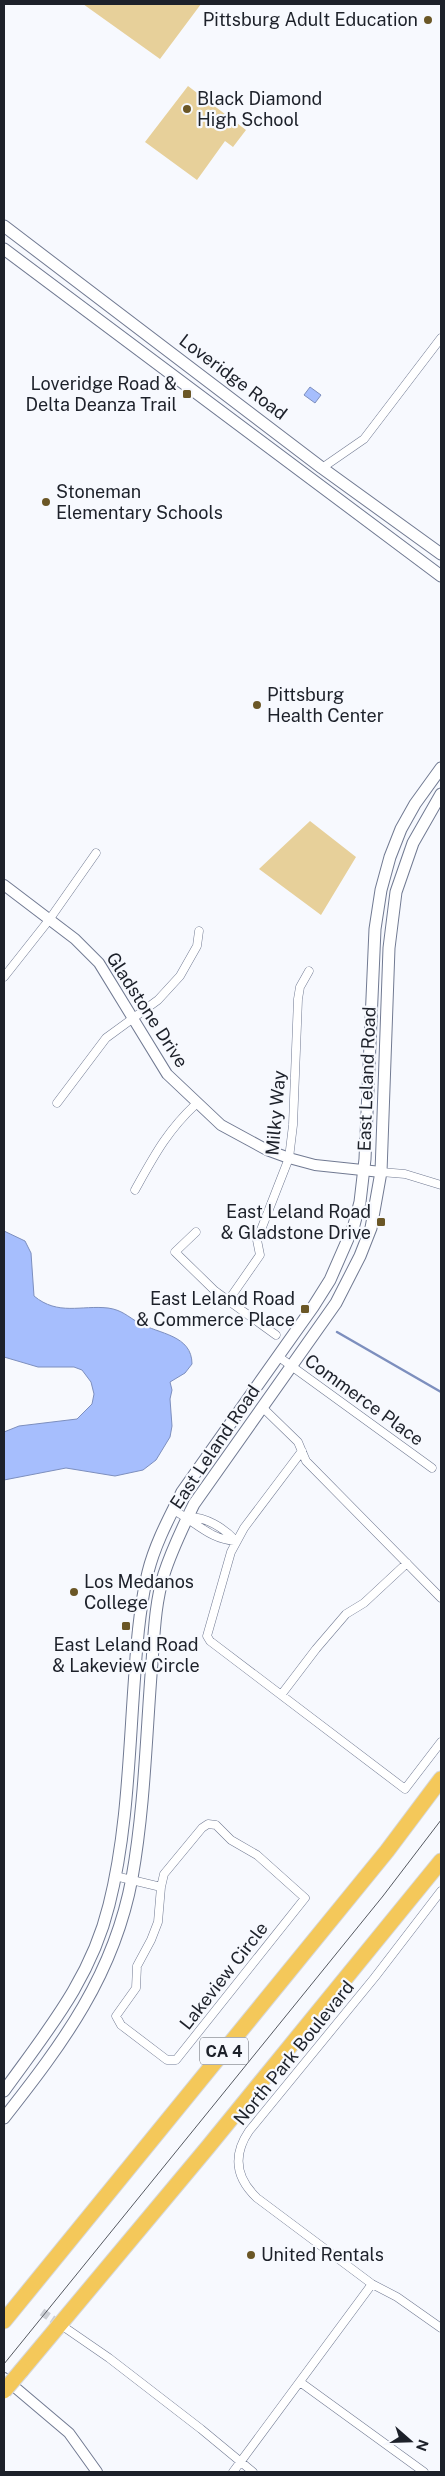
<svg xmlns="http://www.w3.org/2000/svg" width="445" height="2476" viewBox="0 0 445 2476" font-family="'Public Sans',sans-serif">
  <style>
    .green { fill: #e7d09a }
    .water { fill: #a6befd; stroke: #7d8fbe }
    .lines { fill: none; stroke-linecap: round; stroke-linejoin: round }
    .stream { stroke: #7d8fbe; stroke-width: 2.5 }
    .minor-tunnel { stroke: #cbced4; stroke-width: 8; stroke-dasharray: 8 4; stroke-linecap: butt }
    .minor-casing { stroke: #717a92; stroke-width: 9 }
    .tertiary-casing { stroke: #717a92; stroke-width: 12 }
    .secondary-casing { stroke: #717a92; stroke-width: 13 }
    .motorway-casing { stroke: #d6d7d9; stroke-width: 17 }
    .minor { stroke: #fff; stroke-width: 8 }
    .tertiary { stroke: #fff; stroke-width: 10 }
    .secondary { stroke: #fff; stroke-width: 11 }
    .motorway { stroke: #f4c85a; stroke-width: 15 }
    .tram { stroke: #555961; stroke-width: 1 }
    .motorway-bridge-casing { stroke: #d6d7d9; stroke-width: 17; stroke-linecap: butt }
    .motorway-bridge { stroke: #f4c85a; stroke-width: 15 }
    .poi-dot { fill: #6b5726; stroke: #f7f9fe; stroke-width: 2 }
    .labels { text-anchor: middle; stroke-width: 4.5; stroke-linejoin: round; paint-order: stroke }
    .shield { fill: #f7f9fe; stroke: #5e626a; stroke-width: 1 }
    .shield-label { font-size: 16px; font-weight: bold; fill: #1d212a }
    .poi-label { font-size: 18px; fill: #1d212a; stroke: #f7f9fe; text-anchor: start }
    .street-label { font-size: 18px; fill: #1d212a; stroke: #f7f9fe }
  </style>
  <rect width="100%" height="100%" fill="#f7f9fe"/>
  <path class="green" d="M 83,4 L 201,4 L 160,59 Z
    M 188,86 L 246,130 L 233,147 L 225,141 L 197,180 L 145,142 Z
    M 310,821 L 356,857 L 321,915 L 259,869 Z"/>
  <path class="water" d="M 310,387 L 321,395 L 315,403 L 304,395 Z
    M 4,1231 L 25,1241 L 31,1253 L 34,1296 C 58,1316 81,1305 108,1308 C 122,1310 127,1316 139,1323 C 159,1334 192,1335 192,1364 L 185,1373 L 170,1382 L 172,1390 L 170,1399 L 172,1426 L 170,1437 L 156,1460 L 143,1470 L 115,1476 L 66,1468 L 4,1480 L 4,1432 L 19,1426 L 77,1419 L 92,1404 L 94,1394 L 91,1382 L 82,1370 L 74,1367 L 38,1367 L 4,1357 Z"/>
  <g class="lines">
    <path class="stream" d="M 337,1332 L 441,1392"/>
    <path class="minor-tunnel" d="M 42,2312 L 62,2326"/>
    <g class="minor-casing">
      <path id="minor" d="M 322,468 L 364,439 L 441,338
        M 4,977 L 49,920 L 96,853
        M 57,1103 L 106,1038 L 158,1000 L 180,976 L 197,946 L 199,931
        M 381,1172 L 405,1174 L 441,1185
        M 135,1190 C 154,1156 167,1131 196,1104
        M 196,1232 L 175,1252 L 215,1291 L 276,1335
        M 228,1301 L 260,1255 L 257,1240 L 289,1158 L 293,1125 L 298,999 L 300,987 L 309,971
        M 279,1357 L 432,1468
        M 262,1407 L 298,1442 L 306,1461 L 441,1598
        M 302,1451 L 244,1528 L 231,1552 L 207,1636 L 210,1641 L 405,1789 L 441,1742
        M 173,1510 C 195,1521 210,1540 236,1541 C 224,1528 205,1516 187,1517
        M 281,1695 L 316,1649 L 346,1614 L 364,1603 L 407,1563
        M 208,1824 L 216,1825 L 231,1840 L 257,1855 L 305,1898 L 176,2060 L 167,2060 L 121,2025 L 116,2016 L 136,1988 L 137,1966 L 151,1940 L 158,1922 L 161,1887 L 164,1874 L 202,1828 Z
        M 115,1876 L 161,1887
        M 441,1891 L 375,1977 L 249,2131 C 232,2156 236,2178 257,2198 L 372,2284 L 397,2297 L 441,2328
        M 64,2327 L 109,2358 L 201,2429 L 253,2472
        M 300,2382 L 424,2472
        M 233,2472 L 372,2284"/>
    </g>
    <g class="tertiary-casing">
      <path id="tertiary" d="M 4,885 L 75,939 L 99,963 L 167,1074 L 221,1125 L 267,1150 L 289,1158 L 315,1165 L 381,1172
        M 4,2378 L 69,2433 L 97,2472"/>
    </g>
    <g class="secondary-casing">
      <path id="secondary" d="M 4,226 L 322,468 L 441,554
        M 4,249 L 441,576
        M 4,2091 C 47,2031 91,1979 109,1905 C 128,1830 129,1749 135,1672 C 137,1638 140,1605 148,1572 C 155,1544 169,1518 182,1492 L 313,1307 L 330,1280 L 354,1225 L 360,1202 L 365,1159 L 375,929 L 381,890 L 390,857 L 401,829 L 415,804 L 441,768
        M 4,2118 C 63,2043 114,1975 132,1878 C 144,1811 146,1742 151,1675 C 154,1641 154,1606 164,1574 C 172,1549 183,1527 194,1504 L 336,1303 L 360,1256 L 371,1228 L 381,1172 L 389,948 L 396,892 L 413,843 L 441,794"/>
    </g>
    <g class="motorway-casing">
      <path id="motorway" d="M 4,2321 L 387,1851 L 441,1779
        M 21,2371 L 208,2147 L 441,1861"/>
    </g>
    <use href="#minor" class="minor"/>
    <use href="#tertiary" class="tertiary"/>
    <use href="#secondary" class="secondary"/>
    <use href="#motorway" class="motorway"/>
    <path class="tram" d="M 4,2364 L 383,1896 L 441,1820"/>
    <g class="motorway-bridge-casing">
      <path id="motorway-bridge" d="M 4,2391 L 21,2371"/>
    </g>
    <use href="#motorway-bridge" class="motorway-bridge"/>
  </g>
  <g class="poi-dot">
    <circle cx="428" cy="20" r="5"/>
    <circle cx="187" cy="109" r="5"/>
    <rect x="182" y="389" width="10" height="10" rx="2.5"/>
    <circle cx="46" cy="502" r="5"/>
    <circle cx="257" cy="705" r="5"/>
    <rect x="376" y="1217" width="10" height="10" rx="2.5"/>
    <rect x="300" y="1304" width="10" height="10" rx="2.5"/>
    <circle cx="74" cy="1592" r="5"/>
    <rect x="121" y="1621" width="10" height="10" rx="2.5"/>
    <circle cx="251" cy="2255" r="5"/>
  </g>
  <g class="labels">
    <rect class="shield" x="200" y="2037.5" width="48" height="27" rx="4"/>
    <g class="shield-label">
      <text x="224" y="2057">CA 4</text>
    </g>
    <g class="poi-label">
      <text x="418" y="26" text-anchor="end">Pittsburg Adult Education</text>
      <text x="197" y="105">Black Diamond<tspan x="197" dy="21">High School</tspan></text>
      <text x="177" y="390" text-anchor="end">Loveridge Road &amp;<tspan x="177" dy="21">Delta Deanza Trail</tspan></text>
      <text x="56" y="498">Stoneman<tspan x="56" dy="21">Elementary Schools</tspan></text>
      <text x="267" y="701">Pittsburg<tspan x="267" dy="21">Health Center</tspan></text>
      <text x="371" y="1218" text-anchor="end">East Leland Road<tspan x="371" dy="21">&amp; Gladstone Drive</tspan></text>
      <text x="295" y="1305" text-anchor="end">East Leland Road<tspan x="295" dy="21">&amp; Commerce Place</tspan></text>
      <text x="84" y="1588">Los Medanos<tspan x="84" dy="21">College</tspan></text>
      <text x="126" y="1651" text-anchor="middle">East Leland Road<tspan x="126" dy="21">&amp; Lakeview Circle</tspan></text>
      <text x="261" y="2261">United Rentals</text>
    </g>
    <g class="street-label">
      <text transform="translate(233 377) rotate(37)" y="6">Loveridge Road</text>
      <text transform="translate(147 1010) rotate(57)" y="6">Gladstone Drive</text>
      <text transform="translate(367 1079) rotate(-88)" y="6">East Leland Road</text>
      <text transform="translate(276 1113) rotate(-85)" y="6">Milky Way</text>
      <text transform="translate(364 1400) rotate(36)" y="6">Commerce Place</text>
      <text transform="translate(215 1447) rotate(-56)" y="6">East Leland Road</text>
      <text transform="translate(224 1976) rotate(-52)" y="6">Lakeview Circle</text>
      <text transform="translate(294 2053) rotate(-51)" y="6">North Park Boulevard</text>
    </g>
  </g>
  <rect width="445" height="2476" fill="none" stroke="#1d212a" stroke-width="10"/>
  <g transform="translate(410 2441) rotate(110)" stroke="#f7f9fe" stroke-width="4" paint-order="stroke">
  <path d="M0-4L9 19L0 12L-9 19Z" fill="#1d212a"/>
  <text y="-8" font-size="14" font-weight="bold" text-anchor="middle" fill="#1d212a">N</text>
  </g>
</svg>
